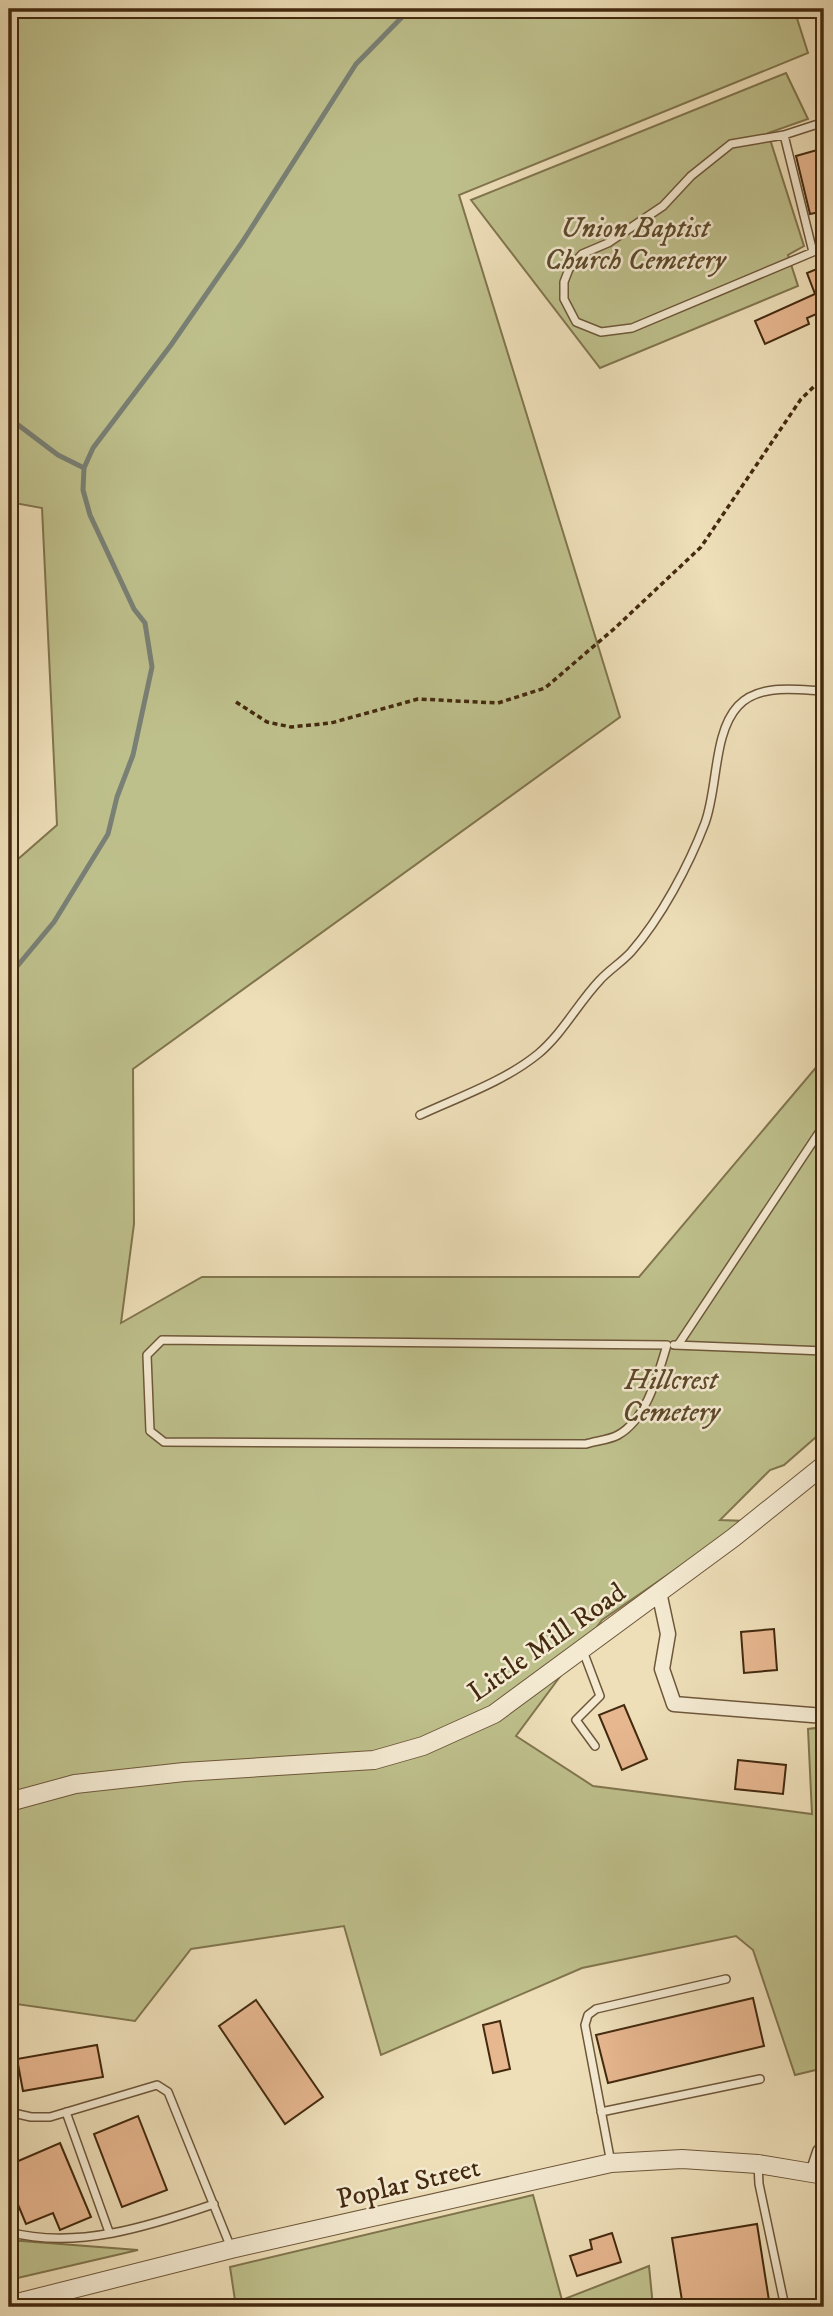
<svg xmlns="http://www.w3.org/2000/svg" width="833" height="2316" viewBox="0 0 833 2316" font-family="'IM FELL DW Pica',serif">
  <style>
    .green { fill: #bec08c; stroke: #81754e; stroke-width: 2 }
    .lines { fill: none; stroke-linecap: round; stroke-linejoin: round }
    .stream { stroke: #798075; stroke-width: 5 }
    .building { fill: #e7b790; stroke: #442a0f; stroke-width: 2 }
    .service-casing { stroke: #6e573a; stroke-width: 10 }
    .minor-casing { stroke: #6e573a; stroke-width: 17 }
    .tertiary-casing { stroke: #6e573a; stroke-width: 20 }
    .path { stroke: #442a0f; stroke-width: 3.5; stroke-dasharray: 5 3.5; stroke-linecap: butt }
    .service { stroke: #f4ead2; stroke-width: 7 }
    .minor { stroke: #f4ead2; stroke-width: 14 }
    .tertiary { stroke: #f4ead2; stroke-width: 18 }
    .labels { text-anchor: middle; stroke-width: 5; stroke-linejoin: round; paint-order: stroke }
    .park-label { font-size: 28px; font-style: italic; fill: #5c4828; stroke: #f4ead2 }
    .street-label { font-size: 28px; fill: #442a0f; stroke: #f4ead2 }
  </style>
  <rect width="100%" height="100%" fill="#eedfb9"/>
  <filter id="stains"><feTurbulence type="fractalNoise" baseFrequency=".00286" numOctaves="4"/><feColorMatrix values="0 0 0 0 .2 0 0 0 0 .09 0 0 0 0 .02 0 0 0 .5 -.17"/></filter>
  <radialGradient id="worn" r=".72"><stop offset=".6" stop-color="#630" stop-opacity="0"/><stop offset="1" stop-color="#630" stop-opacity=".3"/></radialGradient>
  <path class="green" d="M 9,9 L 794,9 L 808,53 L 459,195 L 620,717 L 133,1069 L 134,1224 L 121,1323 L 202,1277 L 639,1277 L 824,1058 L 824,1430 L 784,1465 L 770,1470 L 720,1520 L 746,1521 L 602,1620 L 516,1736 L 593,1786 L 812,1814 L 808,1729 L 824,1727 L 824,2068 L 795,2075 L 753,1950 L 736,1936 L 582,1968 L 381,2055 L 344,1926 L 191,1949 L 135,2021 L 9,2003 L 9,867 L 57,825 L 42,508 L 9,502 Z
    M 786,73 L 808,119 L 768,133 L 804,246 L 788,255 L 798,286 L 600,368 L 471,200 Z
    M 533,2195 L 562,2300 L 649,2266 L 653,2307 L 236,2307 L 230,2267 Z
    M 9,2240 L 138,2250 L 9,2280 Z"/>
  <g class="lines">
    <path class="stream" d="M 9,418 L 58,455 L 84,468
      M 9,976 L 54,922 L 108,834 L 117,797 L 133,755 L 152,667 L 145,623 L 134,609 L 90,515 L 83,490 L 84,468 L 93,448 L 171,345 L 243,241 L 356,64 L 410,9"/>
  </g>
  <path class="building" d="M 824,148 L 824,211 L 810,214 L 796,156 Z
    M 824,266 L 824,314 L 823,311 L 807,318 L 809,324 L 765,344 L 755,321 L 815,294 L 807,273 Z
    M 774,1629 L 777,1670 L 744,1673 L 741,1632 Z
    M 624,1705 L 647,1759 L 622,1770 L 599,1715 Z
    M 738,1760 L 786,1765 L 783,1794 L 735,1789 Z
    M 753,1998 L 764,2046 L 608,2083 L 596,2035 Z
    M 256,2000 L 323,2097 L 285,2124 L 219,2026 Z
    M 500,2021 L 510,2069 L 493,2073 L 483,2025 Z
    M 97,2045 L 103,2077 L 23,2091 L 17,2059 Z
    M 138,2116 L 167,2190 L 122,2207 L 94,2134 Z
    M 60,2143 L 91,2217 L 60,2230 L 53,2213 L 26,2224 L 9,2183 L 9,2165 Z
    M 757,2224 L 770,2307 L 683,2307 L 672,2238 Z
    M 612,2233 L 621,2262 L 577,2276 L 570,2256 L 592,2249 L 590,2240 Z"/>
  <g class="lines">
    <g class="service-casing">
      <path id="service" d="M 784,135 L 731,144 L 691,176 L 663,206 L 608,243 L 582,254 L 569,269 L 564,282 L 564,299 L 576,322 L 601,332 L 632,328 L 813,252 L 824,241
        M 813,252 L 784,135 L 824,122
        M 420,1115 C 459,1097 505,1081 538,1054 C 563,1033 578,1003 600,980 C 609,970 622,962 631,952 C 661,918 689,865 705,823 C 718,788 713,733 738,706 C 759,683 797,690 824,691
        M 162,1340 L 667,1345 C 658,1374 647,1419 618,1435 C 609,1440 595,1441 586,1444 L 164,1442 L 150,1431 L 147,1355 Z
        M 674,1345 L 824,1351
        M 678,1345 L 824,1125
        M 583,1651 L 600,1696 L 576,1720 L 595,1746
        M 9,2112 L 31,2117 L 50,2117 L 157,2085 L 168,2092 L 231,2248
        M 66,2112 L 109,2232
        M 601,2112 L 760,2079
        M 611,2163 L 585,2025 L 588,2015 L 596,2009 L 726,1979
        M 758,2164 L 759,2184 L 785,2307
        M 810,2171 L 817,2150 L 824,2143
        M 9,2232 C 76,2250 150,2226 214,2204"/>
    </g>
    <g class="minor-casing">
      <path id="minor" d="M 659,1592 L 668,1634 L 662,1669 L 674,1704 L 824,1716"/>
    </g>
    <g class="tertiary-casing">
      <path id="tertiary" d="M 9,1802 L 75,1784 L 184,1772 L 374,1760 L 423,1746 L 494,1714 L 733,1538 L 824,1465
        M 9,2305 L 231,2249 L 611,2163 L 682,2159 L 758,2164 L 824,2175"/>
    </g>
    <path class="path" d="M 236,702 L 267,722 L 291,727 L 331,723 L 418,699 L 498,703 L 545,688 L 615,628 L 701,547 L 801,399 L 824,377"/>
    <use href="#service" class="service"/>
    <use href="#minor" class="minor"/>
    <use href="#tertiary" class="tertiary"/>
  </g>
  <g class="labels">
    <g class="park-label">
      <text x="635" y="237">Union Baptist<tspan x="635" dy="32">Church Cemetery</tspan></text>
      <text x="671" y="1389">Hillcrest<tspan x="671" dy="32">Cemetery</tspan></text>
    </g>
    <g class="street-label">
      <text transform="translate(546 1641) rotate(-35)" y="10">Little Mill Road</text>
      <text transform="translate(408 2182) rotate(-13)" y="10">Poplar Street</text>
    </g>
  </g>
  <rect width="833" height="2316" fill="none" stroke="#eedfb9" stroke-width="35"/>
  <rect x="10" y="10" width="812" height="2295" fill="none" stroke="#442a0f" stroke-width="3.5"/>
  <rect x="18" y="18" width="798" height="2281" fill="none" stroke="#442a0f" stroke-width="2"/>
  <rect width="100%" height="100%" filter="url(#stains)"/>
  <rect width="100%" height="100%" fill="url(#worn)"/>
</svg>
